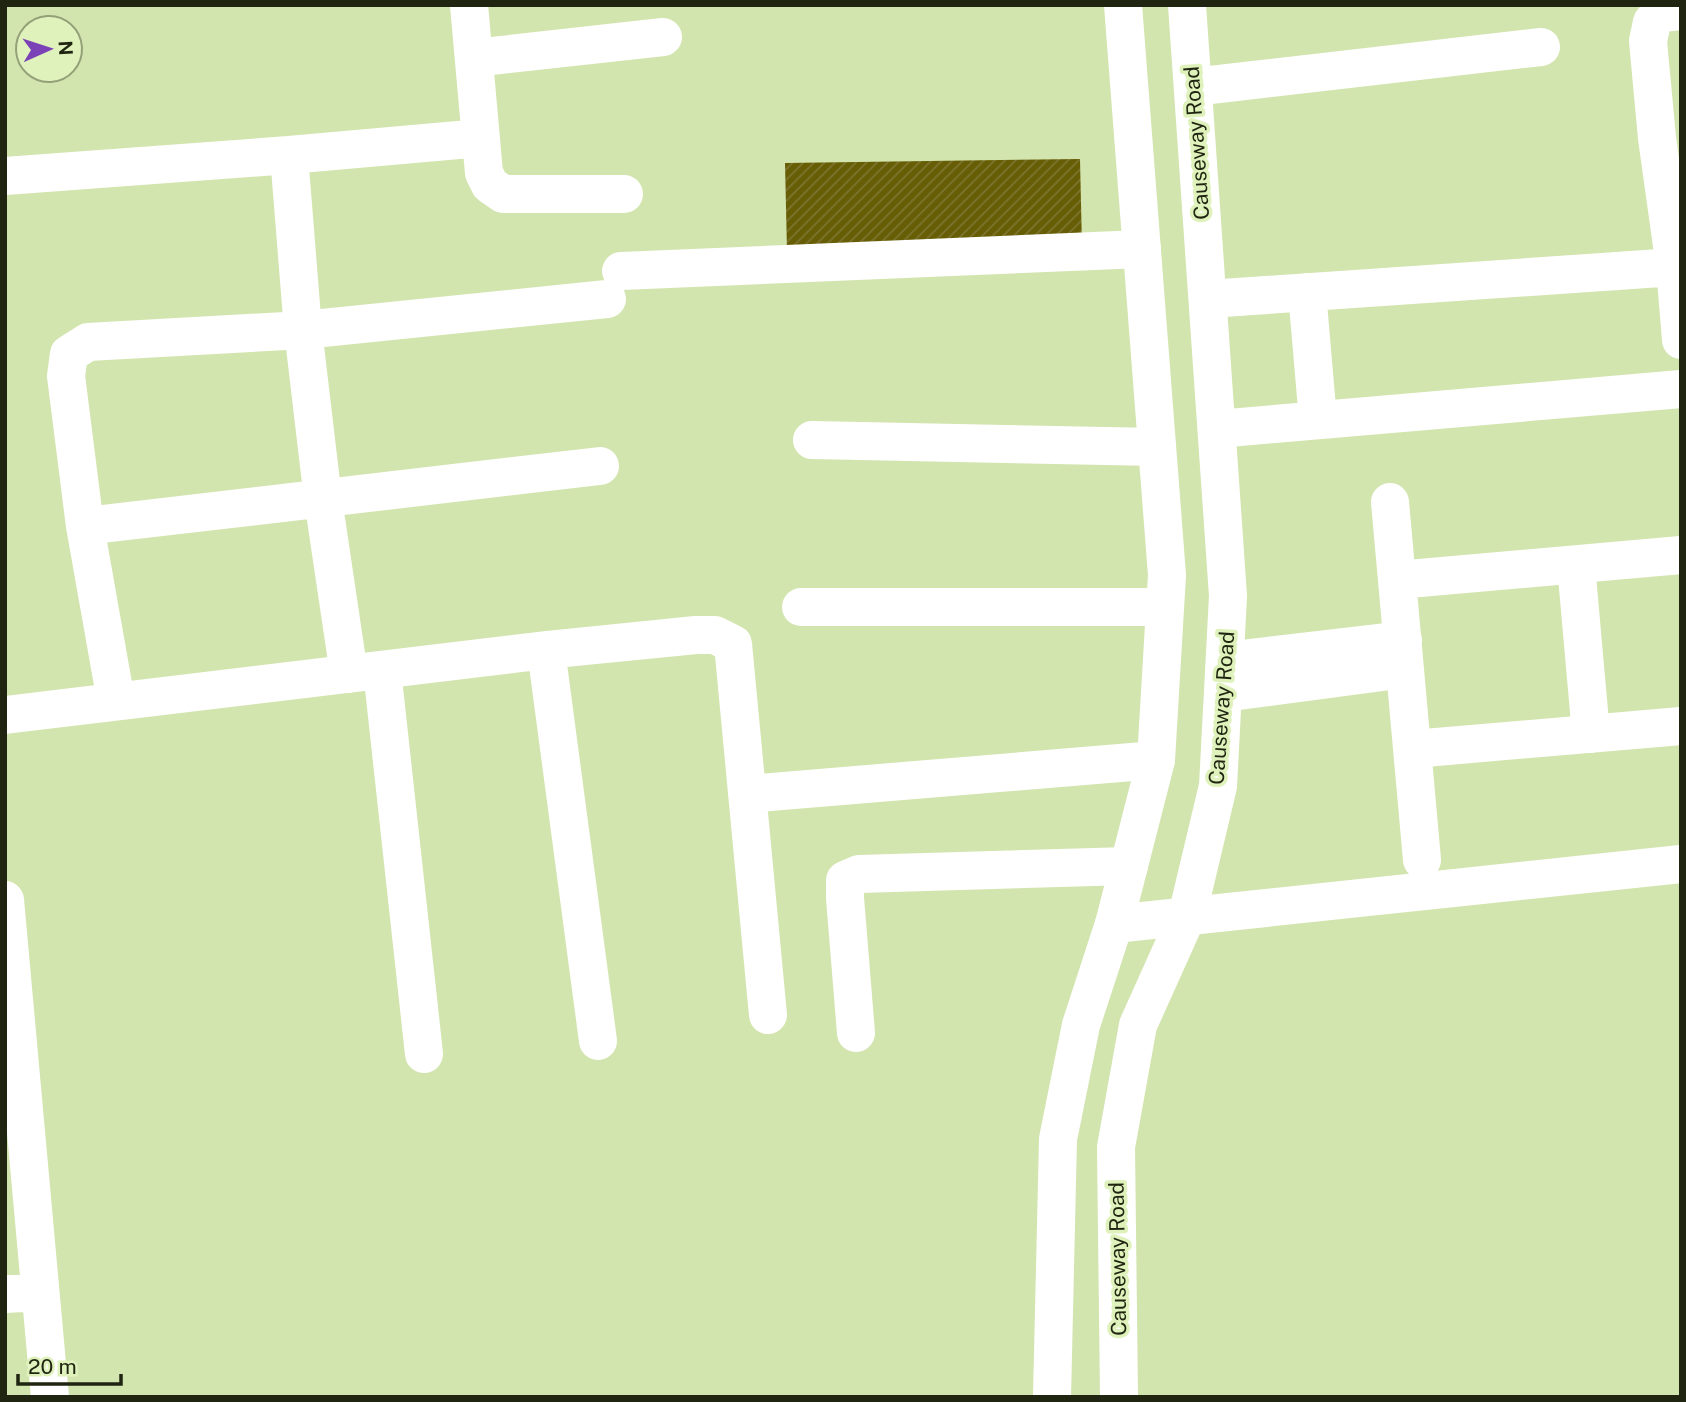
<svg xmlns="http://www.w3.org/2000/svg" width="1686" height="1402" viewBox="0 0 1686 1402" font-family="'Public Sans',sans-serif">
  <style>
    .building { fill: url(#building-hatch) }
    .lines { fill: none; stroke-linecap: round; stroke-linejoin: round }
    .minor { stroke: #fff; stroke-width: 38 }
    .major { stroke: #fff; stroke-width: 38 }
    .labels { text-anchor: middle; stroke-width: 7; stroke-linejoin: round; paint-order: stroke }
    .street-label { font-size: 21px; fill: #1f2511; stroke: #e0f2bc }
  </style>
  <defs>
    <pattern id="building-hatch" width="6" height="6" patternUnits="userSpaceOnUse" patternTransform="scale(1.75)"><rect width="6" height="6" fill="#675d04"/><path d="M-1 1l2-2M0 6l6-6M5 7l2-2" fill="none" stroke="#7c7531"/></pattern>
  </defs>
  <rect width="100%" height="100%" fill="#d3e5af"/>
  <path class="building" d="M 1080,159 L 1082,247 L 787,252 L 785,163 Z"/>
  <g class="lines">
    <path class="minor" d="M 469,5 L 484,173 L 490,185 L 503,194 L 624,194
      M 474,58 L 663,37
      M 1193,87 L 1541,47
      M 289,155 L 303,330 L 323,499 L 349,674
      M 5,176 L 289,155 L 481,138
      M 1675,267 L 1657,138 L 1648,41 L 1652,22 L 1661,13 L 1681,11
      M 621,271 L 1142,249
      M 1307,292 L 1318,420
      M 1208,299 L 1675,267 L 1681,340
      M 1217,429 L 1681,389
      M 812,440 L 1157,447
      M 1390,502 L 1422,860
      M 85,526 L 600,466
      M 1576,565 L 1591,734
      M 1397,580 L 1681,555
      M 801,607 L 1165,607
      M 546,650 L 598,1041
      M 1225,661 L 1403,640
      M 382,670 L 424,1054
      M 1223,693 L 1405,669
      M 116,701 L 85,526 L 66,376 L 69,354 L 88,342 L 303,330 L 607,299
      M 5,715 L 546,650 L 696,635 L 715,635 L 733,644 L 768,1015
      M 1413,749 L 1681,726
      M 747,794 L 1156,760
      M 5,900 L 50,1397
      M 1114,924 L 1681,864
      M 856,1033 L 845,898 L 845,880 L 859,874 L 1129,866
      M 5,1294 L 40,1292"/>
    <path class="major" d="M 1052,1397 L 1058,1139 L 1081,1025 L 1114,924 L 1156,760 L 1167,575 L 1123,5
      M 1119,1397 L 1116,1147 L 1138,1025 L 1187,916 L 1218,786 L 1228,596 L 1187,5"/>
  </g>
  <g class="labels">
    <g class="street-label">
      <text transform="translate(1197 143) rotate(-94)" y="7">Causeway Road</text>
      <text transform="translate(1222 708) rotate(-86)" y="7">Causeway Road</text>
      <text transform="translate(1118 1259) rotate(-91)" y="7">Causeway Road</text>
    </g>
  </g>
  <rect width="1686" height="1402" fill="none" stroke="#1f2511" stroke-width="14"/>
  <g transform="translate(49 49) rotate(87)"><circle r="33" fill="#e0f2bc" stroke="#93a078" stroke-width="2"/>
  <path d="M0-5L12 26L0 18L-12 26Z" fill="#7b42b8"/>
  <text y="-10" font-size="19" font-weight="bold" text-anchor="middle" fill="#1f2511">N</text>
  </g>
  <path d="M18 1374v10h103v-10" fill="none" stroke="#1f2511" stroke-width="3.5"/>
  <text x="28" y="1374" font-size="21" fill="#1f2511" stroke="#e0f2bc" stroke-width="5" paint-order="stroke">20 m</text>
</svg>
